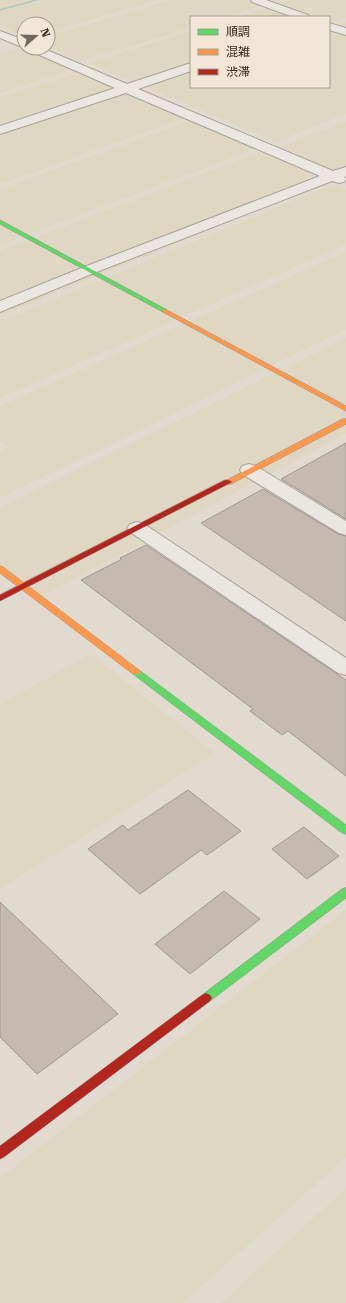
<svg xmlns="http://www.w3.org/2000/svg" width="346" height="1303" viewBox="0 0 346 1303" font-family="'Roboto Serif','Noto Sans JP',serif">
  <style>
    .farmland { fill: #dfd7c1 }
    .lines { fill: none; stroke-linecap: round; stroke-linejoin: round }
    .stream { fill: #b9c7be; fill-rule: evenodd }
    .building { fill: #c5b9b0; stroke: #a1978f }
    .street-casing { stroke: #a7a098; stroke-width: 2 }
    .fast-casing { stroke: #979088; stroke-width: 1 }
    .slow-casing { stroke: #979088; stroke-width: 1 }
    .jam-casing { stroke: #979088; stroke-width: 1 }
    .street { fill: #eae7e0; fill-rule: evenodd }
    .fast { fill: #63d668; fill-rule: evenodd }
    .slow { fill: #ff974d; fill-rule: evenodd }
    .jam { fill: #b3261e; fill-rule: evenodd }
  </style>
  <rect width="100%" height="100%" fill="#e1dbcf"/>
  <path class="farmland" d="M 0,0 L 37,0 L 0,10 Z
    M 44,0 L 158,0 L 48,32 L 48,24 L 24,24 L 24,36 L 0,25 L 0,12 Z
    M 171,0 L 280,0 L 225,17 L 191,17 L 191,28 L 81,61 L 48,47 L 48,36 Z
    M 292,0 L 346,0 L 346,18 L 329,24 L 329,17 L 237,17 Z
    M 346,22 L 346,113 L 276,142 L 147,87 L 191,73 L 191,87 L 329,87 L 329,28 Z
    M 191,31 L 191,69 L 141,85 L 88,63 Z
    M 24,47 L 24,48 L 28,48 L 77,69 L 0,93 L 0,54 Z
    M 84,71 L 127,89 L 0,128 L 0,97 Z
    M 128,92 L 187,117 L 0,184 L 0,135 Z
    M 193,120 L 257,148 L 0,245 L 0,189 Z
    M 346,121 L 346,177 L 344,178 L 276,149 Z
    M 265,150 L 334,179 L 0,316 L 0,251 Z
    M 334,184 L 346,190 L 346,244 L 0,398 L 0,322 Z
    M 346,252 L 346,329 L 0,498 L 0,452 L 10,447 L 0,441 L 0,406 Z
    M 346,338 L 346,433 L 38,598 L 0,570 L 0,508 Z
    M 91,654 L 215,753 L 0,889 L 0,704 Z
    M 346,910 L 346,1157 L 183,1303 L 0,1303 L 0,1178 Z
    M 346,1188 L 346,1303 L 221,1303 Z"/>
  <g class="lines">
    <path class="stream" d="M 33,0 L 40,0 L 0,11 L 0,9 Z"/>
  </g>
  <path class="building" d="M 346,443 L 346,519 L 281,479 Z
    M 263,489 L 338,534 L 346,536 L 346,621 L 201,523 Z
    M 146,545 L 346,680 L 346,776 L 288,731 L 282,735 L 250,711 L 253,709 L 81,580 L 122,559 L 120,558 Z
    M 188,790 L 241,831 L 207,855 L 201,850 L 140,894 L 88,849 L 123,825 L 128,830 Z
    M 304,827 L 339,856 L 307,879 L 272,849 Z
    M 224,891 L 260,919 L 190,974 L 155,944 Z
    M 0,902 L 118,1014 L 37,1074 L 0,1037 Z"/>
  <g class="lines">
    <g class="street-casing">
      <path id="street" d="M 251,0 L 266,0 L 308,15 L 310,17 L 293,17 L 252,2 Z
        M 329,23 L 346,28 L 346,35 L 329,30 Z
        M 0,31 L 24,40 L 24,48 L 0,38 Z
        M 26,48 L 42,48 L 127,84 L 191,63 L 191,71 L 138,89 L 333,171 L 346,167 L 346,176 L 344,177 L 346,179 L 344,182 L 339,183 L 332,181 L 94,273 L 0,312 L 0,301 L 84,267 L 320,176 L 126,93 L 0,134 L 0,126 L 115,88 L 28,50 Z
        M 249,464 L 256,466 L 346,521 L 346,535 L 339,533 L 242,474 L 240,470 L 242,466 Z
        M 137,522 L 144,524 L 346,658 L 346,675 L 338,673 L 130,532 L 127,528 L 130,524 Z"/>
    </g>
    <g class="fast-casing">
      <path id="fast" d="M 0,220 L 167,310 L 168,311 L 165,313 L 163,312 L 0,224 Z
        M 136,669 L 139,670 L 346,825 L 346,834 L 342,833 L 133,674 L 131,672 Z
        M 346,888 L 346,898 L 210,1001 L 206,1003 L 202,1001 L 200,998 L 202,995 L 342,889 Z"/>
    </g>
    <g class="slow-casing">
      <path id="slow" d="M 165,309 L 346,406 L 346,411 L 163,312 L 163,310 Z
        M 343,419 L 346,419 L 346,424 L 231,484 L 228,484 L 224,482 Z
        M 0,566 L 3,567 L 139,670 L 141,672 L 139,674 L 133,674 L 0,573 Z"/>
    </g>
    <g class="jam-casing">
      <path id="jam" d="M 225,480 L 228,480 L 232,482 L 0,601 L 0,595 Z
        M 206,993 L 210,995 L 212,998 L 210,1001 L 4,1157 L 0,1159 L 0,1146 L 202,995 Z"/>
    </g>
    <use href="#street" class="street"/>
    <use href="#fast" class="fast"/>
    <use href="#slow" class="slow"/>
    <use href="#jam" class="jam"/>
  </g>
  <rect x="190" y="16" width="140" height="72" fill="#f2e7d6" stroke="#a69b8e"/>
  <rect x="198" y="29" width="20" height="6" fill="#63d668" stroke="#a69b8e"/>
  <text x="226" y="36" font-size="12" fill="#352921">順調</text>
  <rect x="198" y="49" width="20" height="6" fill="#ff974d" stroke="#a69b8e"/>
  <text x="226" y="56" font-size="12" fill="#352921">混雑</text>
  <rect x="198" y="69" width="20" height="6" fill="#b3261e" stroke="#a69b8e"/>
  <text x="226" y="76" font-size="12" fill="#352921">渋滞</text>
  <g transform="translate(36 36) rotate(70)"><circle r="19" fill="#f2e7d6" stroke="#a69b8e"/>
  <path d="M0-3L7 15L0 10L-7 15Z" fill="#71675e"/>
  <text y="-6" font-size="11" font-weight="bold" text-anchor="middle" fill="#352921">N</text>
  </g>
</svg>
